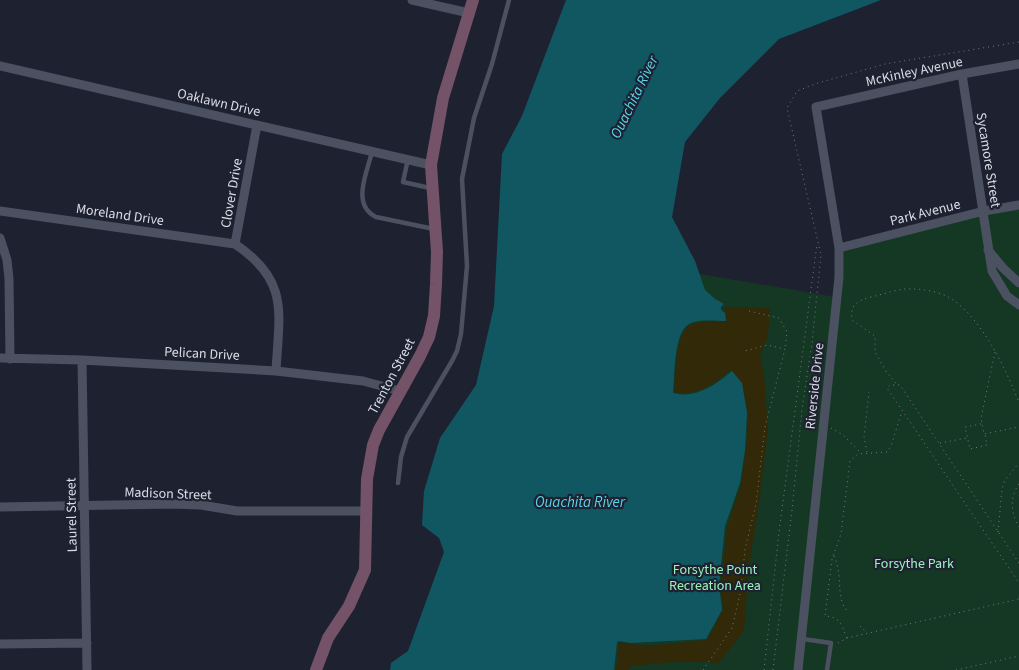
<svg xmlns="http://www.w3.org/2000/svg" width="1019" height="670" viewBox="0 0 1019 670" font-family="'Source Sans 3',sans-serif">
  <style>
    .green { fill: #153824 }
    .sand { fill: #322908 }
    .water { fill: #115762 }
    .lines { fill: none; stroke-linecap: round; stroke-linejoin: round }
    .path { stroke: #757985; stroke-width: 1; stroke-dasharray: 1 4; stroke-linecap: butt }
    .lane { stroke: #4b5161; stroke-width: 4.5 }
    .street { stroke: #4b5161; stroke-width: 9 }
    .secondary { stroke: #745267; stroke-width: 12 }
    .labels { text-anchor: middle; stroke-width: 4.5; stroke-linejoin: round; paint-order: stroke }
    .street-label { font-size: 14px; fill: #d9dce6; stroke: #1e2230 }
    .park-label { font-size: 14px; fill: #9bf2bb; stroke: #1e2230 }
    .water-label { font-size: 15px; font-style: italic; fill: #58d5ed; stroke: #1e2230 }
  </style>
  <rect width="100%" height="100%" fill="#1e2230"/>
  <path class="green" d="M 1019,205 L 1019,670 L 611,670 L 670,269 L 835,297 L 839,248 Z"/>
  <path class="sand" d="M 724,307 L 770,308 L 768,336 L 760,356 L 764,373 L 768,430 L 759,503 L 749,566 L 744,631 L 719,663 C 689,660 659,663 629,666 L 629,670 L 616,670 L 619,642 C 648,649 678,642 707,640 L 723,610 L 721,586 L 727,527 L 741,484 L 746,450 L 748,413 L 742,383 L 731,370 C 715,383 697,397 674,392 C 676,374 674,327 695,323 C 705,320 717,322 727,321 Z"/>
  <path class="water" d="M 566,0 L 881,0 L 779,39 L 720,98 L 685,142 L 672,217 L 695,261 L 705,290 L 715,299 L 724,304 L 721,307 L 721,310 L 725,313 L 726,321 C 716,321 701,319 691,323 C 673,330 675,375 673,393 C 695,399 716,385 732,371 L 742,383 L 747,413 L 745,450 L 740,483 L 725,526 L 719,585 L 722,610 L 706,639 L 631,643 L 619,641 L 617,642 L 614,670 L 390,670 L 391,663 L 408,651 L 444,552 L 439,538 L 422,525 L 424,491 L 440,438 L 476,385 L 494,306 L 502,154 L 522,116 Z"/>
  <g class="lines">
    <path class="path" d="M 749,311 L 779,318 L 787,332 L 785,348
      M 995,352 L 981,418 L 984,434 L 1019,427
      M 896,383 L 887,373 L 875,352 L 875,336 L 852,320 C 850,304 857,301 871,297 C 885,294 898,288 913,289 C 924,289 940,292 950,298 C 982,318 1006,369 1019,403
      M 981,424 L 965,427 L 970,449 L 987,445 L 985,435
      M 831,428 L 843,435 L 860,452
      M 940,443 L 967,438
      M 867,452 L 864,437 L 869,392
      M 1019,484 C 1009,498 1011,513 1019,527
      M 998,532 L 1002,489 L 1005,480 L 1019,463
      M 834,556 C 843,575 836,592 845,609 L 849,610
      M 1019,563 L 900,385 L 890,385 L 887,388 L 1019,583
      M 860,626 L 867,633
      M 847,638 C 841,625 841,617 825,616 L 832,559 L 841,534 L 850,461 L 858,454 L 887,452 L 891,446 L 902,411
      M 838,643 L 847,638 L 1019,599
      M 703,670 L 732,628 L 741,590 L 745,549 L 756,504 L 765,427 L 785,349 L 767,345 L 745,351
      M 764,670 L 779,532 L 817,244
      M 773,670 L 792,510 L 802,409 L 812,343 L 821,255 L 787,108 L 797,91 L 818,83 L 885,64 L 1019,42
      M 956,670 L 1019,656"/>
    <path class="lane" d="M 372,152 C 367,172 351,205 376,217 L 434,229
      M 408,159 L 403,182 L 430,188
      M 398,483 L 401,457 L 407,437 L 452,361 L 457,351 L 461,334 L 467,266 L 462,179 L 474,118 L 492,64 L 509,0
      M 803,639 L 831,643 L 827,670"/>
    <path class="street" d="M 412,0 L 469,13
      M 0,66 L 431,165
      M 962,74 L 992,271 L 1007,296 L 1019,305
      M 257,125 L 235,244 C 290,281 279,313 276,371
      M 0,211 L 235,244
      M 0,238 L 7,260 L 9,279 L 10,359
      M 839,248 L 984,211 L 1019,205
      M 988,250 L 1003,268 L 1019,283
      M 0,358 L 82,360 L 276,371 L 363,381 L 400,391
      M 82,360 L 87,670
      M 0,507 L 172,504 L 201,505 L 237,511 L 366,511
      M 0,644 L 87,643
      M 798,670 L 839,277 L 839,248 L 816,107 L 962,74 L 1019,64"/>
    <path class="secondary" d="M 316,670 L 328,638 L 349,606 L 365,570 L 367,479 L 373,445 L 379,430 L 420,356 L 429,337 L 434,316 L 436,284 L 437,252 L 431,165 L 443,98 L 473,0"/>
  </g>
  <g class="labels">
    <g class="street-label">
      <text transform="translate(914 71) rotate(-12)" y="5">McKinley Avenue</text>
      <text transform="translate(219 102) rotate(13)" y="5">Oaklawn Drive</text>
      <text transform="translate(989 160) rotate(81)" y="5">Sycamore Street</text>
      <text transform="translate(231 193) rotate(-80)" y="5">Clover Drive</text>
      <text transform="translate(925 212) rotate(-14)" y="5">Park Avenue</text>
      <text transform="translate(120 214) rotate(8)" y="5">Moreland Drive</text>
      <text transform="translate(202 353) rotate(3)" y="5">Pelican Drive</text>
      <text transform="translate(391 376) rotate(-62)" y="5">Trenton Street</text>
      <text transform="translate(814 386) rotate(-84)" y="5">Riverside Drive</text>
      <text transform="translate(168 493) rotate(2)" y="5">Madison Street</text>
      <text transform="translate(71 515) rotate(-91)" y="5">Laurel Street</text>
    </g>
    <g class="park-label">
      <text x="914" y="568">Forsythe Park</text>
      <text x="715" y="574">Forsythe Point<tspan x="715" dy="16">Recreation Area</tspan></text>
    </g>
    <g class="water-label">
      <text transform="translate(634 97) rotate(-64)" y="5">Ouachita River</text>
      <text x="580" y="507">Ouachita River</text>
    </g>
  </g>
</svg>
